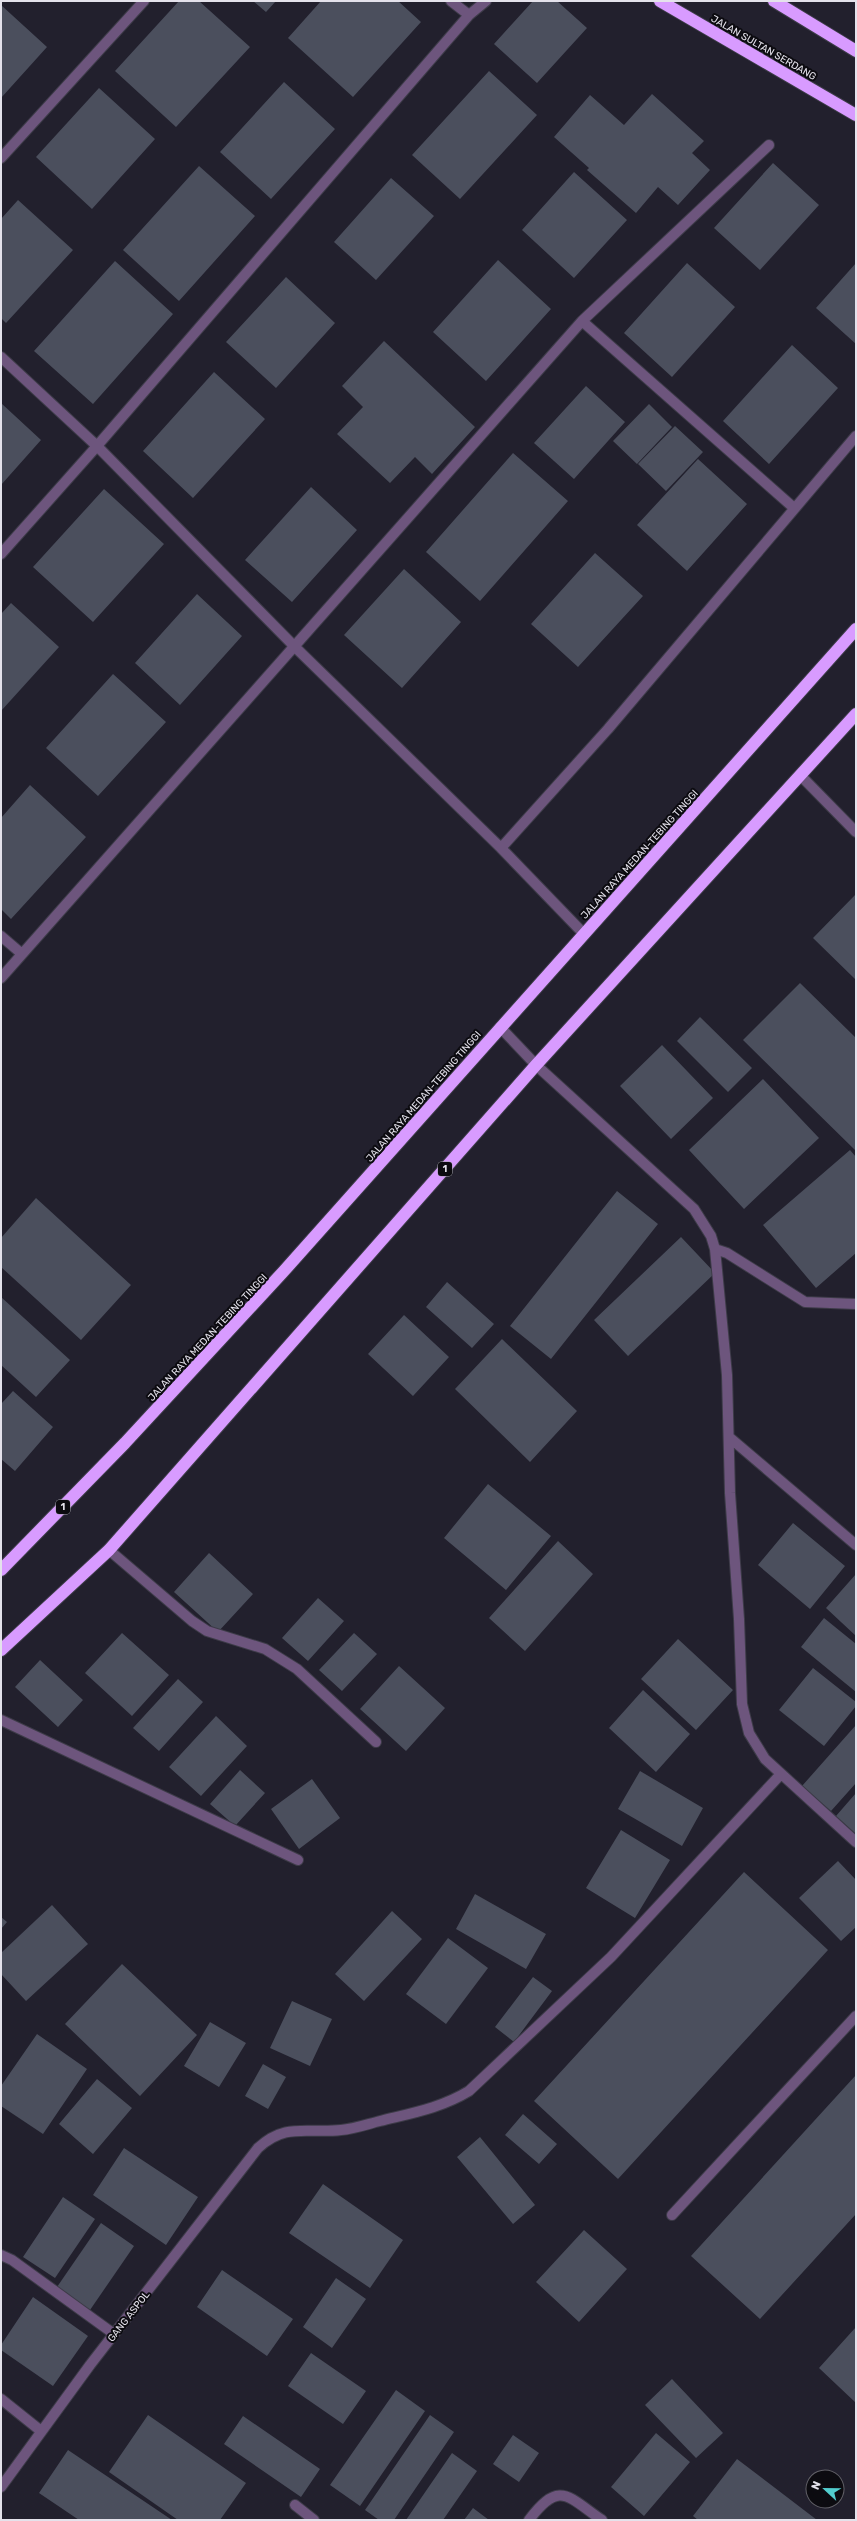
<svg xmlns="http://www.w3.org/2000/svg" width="857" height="2521" viewBox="0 0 857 2521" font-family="Rubik,sans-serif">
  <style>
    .building { fill: #4b4f5d }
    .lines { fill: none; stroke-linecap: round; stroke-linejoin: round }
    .minor-casing { stroke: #3d3b48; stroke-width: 12 }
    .highway-casing { stroke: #3d3b48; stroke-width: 14 }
    .minor { stroke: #6d557d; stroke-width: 10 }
    .highway { stroke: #d89bff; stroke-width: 12 }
    .labels { text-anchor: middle; stroke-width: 4; stroke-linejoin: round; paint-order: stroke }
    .shield { fill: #0c0b10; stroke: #a3a2a9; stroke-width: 1 }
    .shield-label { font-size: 9px; font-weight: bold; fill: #e4e2eb }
    .street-label { font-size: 10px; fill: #e4e2eb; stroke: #0c0b10 }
  </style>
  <rect width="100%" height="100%" fill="#22202d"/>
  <path class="building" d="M 179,1 L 199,1 L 250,47 L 176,127 L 115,71 Z
    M 253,1 L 276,1 L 266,12 Z
    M 321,1 L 398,1 L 421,22 L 353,97 L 288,38 Z
    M 533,1 L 557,1 L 587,28 L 537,83 L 494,44 Z
    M 1,5 L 47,47 L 1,98 Z
    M 489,71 L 537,115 L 460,199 L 412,155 Z
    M 284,82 L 335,129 L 271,199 L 220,152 Z
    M 99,88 L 155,139 L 92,209 L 36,157 Z
    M 652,94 L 704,141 L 692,153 L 710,170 L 678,205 L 658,187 L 636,213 L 587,170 L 589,168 L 554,137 L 590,95 L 624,125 Z
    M 773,163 L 819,205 L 760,270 L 714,228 Z
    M 199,166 L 255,216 L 179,301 L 123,250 Z
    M 574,172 L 627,220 L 574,278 L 522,230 Z
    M 391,178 L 434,216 L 376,280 L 334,242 Z
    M 18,200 L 73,250 L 6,323 L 1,318 L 1,219 Z
    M 498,260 L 551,309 L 486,381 L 433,332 Z
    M 115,261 L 173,314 L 93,404 L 34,351 Z
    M 687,263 L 735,307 L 672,377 L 624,333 Z
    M 856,263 L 856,344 L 816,308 Z
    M 286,277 L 335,323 L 276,388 L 226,342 Z
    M 384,341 L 475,427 L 432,474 L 415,457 L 390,483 L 337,434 L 363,407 L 342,386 Z
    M 792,345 L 838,388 L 769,464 L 723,421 Z
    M 214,372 L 265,419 L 193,498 L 143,451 Z
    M 586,386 L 625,422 L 574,479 L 534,443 Z
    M 1,403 L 41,440 L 1,485 Z
    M 649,404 L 672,427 L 637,464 L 613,441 Z
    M 675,426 L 703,452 L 666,491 L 638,464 Z
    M 513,453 L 568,501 L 480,601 L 426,552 Z
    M 698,459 L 747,504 L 687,571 L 637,525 Z
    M 311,487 L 357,530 L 292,602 L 245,560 Z
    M 104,489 L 164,544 L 93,622 L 33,567 Z
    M 595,553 L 643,596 L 578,667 L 531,624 Z
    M 404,569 L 461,622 L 402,688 L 344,635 Z
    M 197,594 L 242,636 L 180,705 L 135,663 Z
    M 11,603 L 59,647 L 1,711 L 1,614 Z
    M 113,674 L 166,722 L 98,796 L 46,748 Z
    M 30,785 L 86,837 L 11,919 L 1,909 L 1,818 Z
    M 856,894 L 856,980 L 813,938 Z
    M 800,983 L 856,1038 L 856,1151 L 743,1040 Z
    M 700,1017 L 752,1068 L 728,1092 L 677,1041 Z
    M 662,1045 L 713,1098 L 671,1139 L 620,1086 Z
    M 763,1079 L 819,1138 L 744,1209 L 689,1150 Z
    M 850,1150 L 856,1157 L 856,1253 L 816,1288 L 763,1225 Z
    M 617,1191 L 658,1224 L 551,1359 L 510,1326 Z
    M 36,1198 L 131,1285 L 81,1340 L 1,1267 L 1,1238 Z
    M 681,1237 L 715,1273 L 628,1356 L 594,1320 Z
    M 447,1282 L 494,1324 L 472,1348 L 426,1307 Z
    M 1,1297 L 70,1360 L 36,1397 L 1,1365 Z
    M 404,1315 L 449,1357 L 413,1396 L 368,1354 Z
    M 502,1339 L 577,1411 L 530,1462 L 455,1389 Z
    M 13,1391 L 53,1427 L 15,1471 L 1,1459 L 1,1404 Z
    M 488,1484 L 551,1536 L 506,1590 L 444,1538 Z
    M 793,1523 L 845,1566 L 810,1609 L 758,1565 Z
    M 558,1541 L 593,1574 L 525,1651 L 489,1618 Z
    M 209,1553 L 253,1594 L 218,1632 L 174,1592 Z
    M 856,1574 L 856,1636 L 826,1608 Z
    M 318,1598 L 344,1621 L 308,1661 L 282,1638 Z
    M 824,1618 L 856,1644 L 856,1692 L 801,1647 Z
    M 122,1633 L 169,1675 L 132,1716 L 85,1673 Z
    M 354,1633 L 377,1654 L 342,1691 L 319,1670 Z
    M 678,1639 L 733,1690 L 696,1730 L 641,1679 Z
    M 40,1660 L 83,1700 L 58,1727 L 15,1687 Z
    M 399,1666 L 445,1708 L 406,1751 L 360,1709 Z
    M 813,1668 L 856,1702 L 856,1706 L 824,1746 L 779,1710 Z
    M 178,1679 L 203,1702 L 159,1751 L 133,1728 Z
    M 643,1690 L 690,1734 L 656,1772 L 609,1728 Z
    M 216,1716 L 247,1746 L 201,1796 L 169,1767 Z
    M 856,1725 L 856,1783 L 831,1811 L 802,1786 Z
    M 240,1770 L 265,1793 L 235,1826 L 210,1804 Z
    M 640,1771 L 703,1808 L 682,1846 L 618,1809 Z
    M 312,1779 L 340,1818 L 299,1849 L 271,1809 Z
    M 856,1793 L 856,1834 L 836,1816 Z
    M 621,1830 L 670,1860 L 635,1918 L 586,1888 Z
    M 838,1861 L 856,1880 L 856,1927 L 841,1941 L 799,1898 Z
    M 744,1872 L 828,1950 L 618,2179 L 534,2101 Z
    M 475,1894 L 546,1934 L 526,1969 L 456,1929 Z
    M 52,1905 L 88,1944 L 26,2001 L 1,1974 L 1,1953 Z
    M 392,1911 L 422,1939 L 364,2001 L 335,1974 Z
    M 1,1917 L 7,1922 L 1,1929 Z
    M 448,1938 L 488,1968 L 446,2024 L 406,1994 Z
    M 122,1964 L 197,2035 L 140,2096 L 65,2024 Z
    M 533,1977 L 552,1991 L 514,2042 L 495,2027 Z
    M 292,2001 L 332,2019 L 310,2066 L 270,2048 Z
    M 210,2022 L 246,2043 L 219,2087 L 184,2066 Z
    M 37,2034 L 87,2069 L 43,2134 L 1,2106 L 1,2086 Z
    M 263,2064 L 286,2077 L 268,2109 L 245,2096 Z
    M 856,2075 L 856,2214 L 760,2319 L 691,2256 Z
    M 97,2079 L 132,2108 L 93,2154 L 59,2124 Z
    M 523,2114 L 557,2144 L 539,2164 L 505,2135 Z
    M 480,2137 L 535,2205 L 513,2224 L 457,2157 Z
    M 124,2148 L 198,2197 L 166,2245 L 93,2195 Z
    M 323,2184 L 403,2240 L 370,2288 L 289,2233 Z
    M 63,2197 L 95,2219 L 55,2278 L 23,2257 Z
    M 101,2223 L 134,2246 L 90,2310 L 57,2287 Z
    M 584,2230 L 627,2269 L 579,2322 L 536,2282 Z
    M 222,2270 L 293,2319 L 267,2356 L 197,2307 Z
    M 336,2278 L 366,2299 L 332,2348 L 303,2327 Z
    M 33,2297 L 88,2336 L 53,2386 L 1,2350 L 1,2345 Z
    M 856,2327 L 856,2403 L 819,2368 Z
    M 311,2353 L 366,2391 L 343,2424 L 288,2386 Z
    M 672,2379 L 723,2433 L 696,2458 L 645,2405 Z
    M 396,2390 L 425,2411 L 360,2506 L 330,2485 Z
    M 148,2415 L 246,2483 L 220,2520 L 178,2520 L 109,2472 Z
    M 430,2415 L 454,2432 L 394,2520 L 379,2520 L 365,2510 Z
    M 243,2416 L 320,2469 L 301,2497 L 224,2444 Z
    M 656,2433 L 690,2462 L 644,2516 L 611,2487 Z
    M 513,2435 L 539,2453 L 519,2482 L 493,2464 Z
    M 68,2450 L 172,2520 L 79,2520 L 39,2493 Z
    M 452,2453 L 477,2471 L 443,2520 L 406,2520 Z
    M 737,2459 L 817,2520 L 698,2520 L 693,2516 Z
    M 473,2508 L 489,2520 L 464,2520 Z"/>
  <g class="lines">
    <g class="minor-casing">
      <path id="minor" d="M 451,1 L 469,15
        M 1,158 L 144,1
        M 582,321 L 794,508
        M 1,357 L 97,446 L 295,647 L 501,848 L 584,934
        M 1,554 L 97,446 L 469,15 L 486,1
        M 800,775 L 856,832
        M 501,848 L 608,729 L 856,436
        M 1,936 L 22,954
        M 1,978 L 582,321 L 769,145
        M 500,1027 L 536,1065 L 694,1209 L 711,1236 L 715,1249 L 727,1375 L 730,1493 L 739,1619 L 742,1704 L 749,1733 L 765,1759 L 856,1842
        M 715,1249 L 727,1253 L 805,1302 L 856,1304
        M 729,1437 L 856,1545
        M 109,1550 L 192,1621 L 207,1631 L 265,1649 L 297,1669 L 376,1742
        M 1,1720 L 298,1860
        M 672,2215 L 856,2016
        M 1,2255 L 12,2260 L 114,2334
        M 1,2399 L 41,2431
        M 1,2487 L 90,2365 L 258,2148 C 286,2122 307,2134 341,2130 C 354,2129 368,2124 380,2121 C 412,2113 441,2108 469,2091 L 611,1957 L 781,1774
        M 295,2505 L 314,2520
        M 529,2520 C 560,2479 568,2497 602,2520"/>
    </g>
    <g class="highway-casing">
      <path id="highway" d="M 660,1 L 856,115
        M 774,1 L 856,51
        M 1,1570 L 125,1443 L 283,1272 L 856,629
        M 1,1650 L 109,1550 L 536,1065 L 856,714"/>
    </g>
    <use href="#minor" class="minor"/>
    <use href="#highway" class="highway"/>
  </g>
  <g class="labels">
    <g class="shield">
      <rect x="438" y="1162" width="14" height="14" rx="3"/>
      <rect x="56" y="1500" width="14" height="14" rx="3"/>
    </g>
    <g class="shield-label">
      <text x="445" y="1172">1</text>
      <text x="63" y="1510">1</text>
    </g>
    <g class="street-label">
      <text transform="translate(764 47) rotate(30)" y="4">JALAN SULTAN SERDANG</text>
      <text transform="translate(639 854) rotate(-48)" y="4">JALAN RAYA MEDAN-TEBING TINGGI</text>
      <text transform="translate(423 1096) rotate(-49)" y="4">JALAN RAYA MEDAN-TEBING TINGGI</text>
      <text transform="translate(207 1337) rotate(-47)" y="4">JALAN RAYA MEDAN-TEBING TINGGI</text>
      <text transform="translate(128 2316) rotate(-52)" y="4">GANG ASPOL</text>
    </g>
  </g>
  <rect width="857" height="2521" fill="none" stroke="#e4e2eb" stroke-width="4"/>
  <g transform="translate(825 2489) rotate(292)"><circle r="19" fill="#0c0b10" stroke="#626168"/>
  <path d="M0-3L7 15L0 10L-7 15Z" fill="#52cdce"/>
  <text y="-6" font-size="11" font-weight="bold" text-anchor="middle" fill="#e4e2eb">N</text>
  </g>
</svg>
